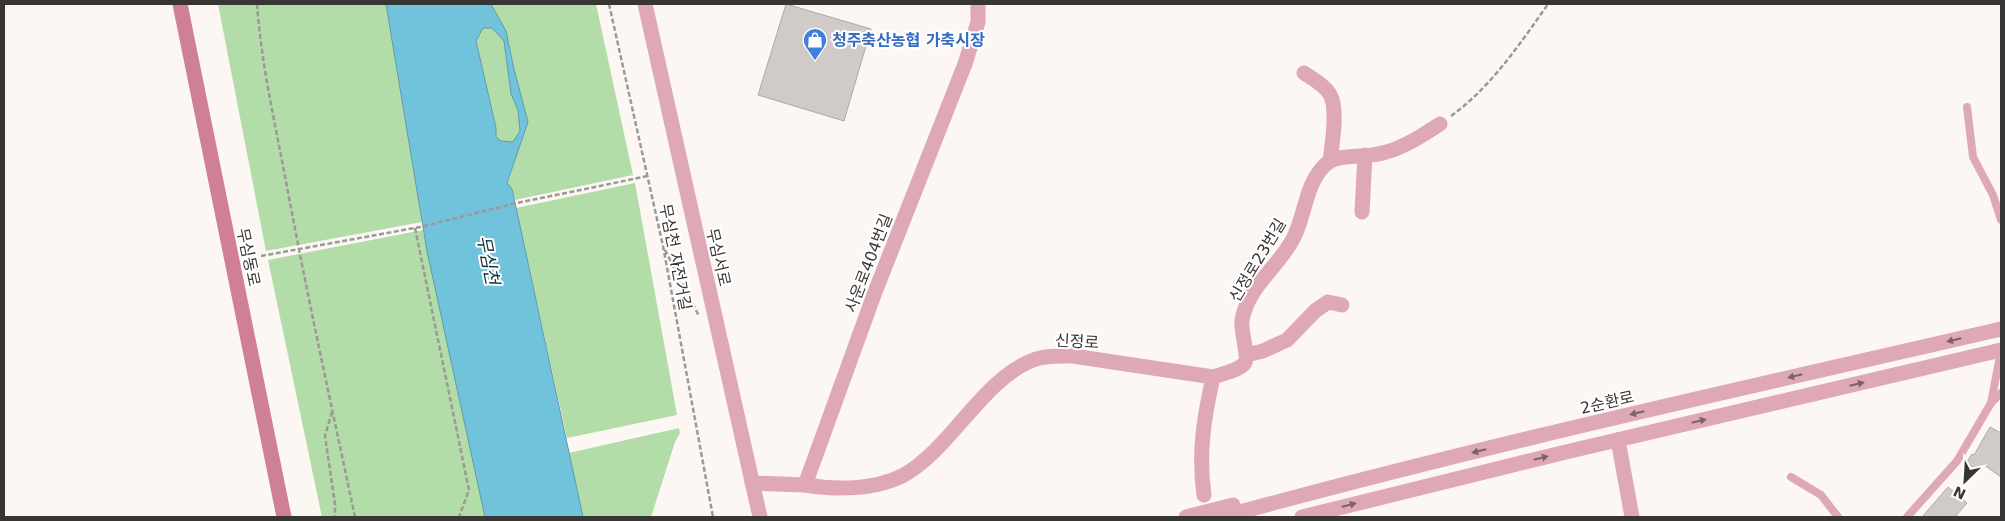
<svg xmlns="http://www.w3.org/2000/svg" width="2005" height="521" viewBox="0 0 2005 521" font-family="'DejaVu Sans','Noto Sans KR',sans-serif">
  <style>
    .green { fill: #b2dca8 }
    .water { fill: #71c3dc; stroke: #6099aa; fill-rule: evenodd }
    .building { fill: #d0cac8; stroke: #afaaa7 }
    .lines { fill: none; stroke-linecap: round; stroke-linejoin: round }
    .path { stroke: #9c9996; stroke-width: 2.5; stroke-dasharray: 5 2.5; stroke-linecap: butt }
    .service { stroke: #dfa8b6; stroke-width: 8 }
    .minor { stroke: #dfa8b6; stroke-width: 15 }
    .tertiary { stroke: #dfa8b6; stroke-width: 15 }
    .secondary { stroke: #cf8095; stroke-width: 15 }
    .oneway { fill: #7b6469 }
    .labels { text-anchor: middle; stroke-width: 4; stroke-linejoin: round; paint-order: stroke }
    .shop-label { font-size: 16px; font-weight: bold; fill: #366cbe; stroke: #fff; text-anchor: start }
    .street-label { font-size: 16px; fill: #383635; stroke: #fff }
    .water-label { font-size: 18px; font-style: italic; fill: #09323c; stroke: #fff }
  </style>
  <rect width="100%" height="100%" fill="#fcf7f3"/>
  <path class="green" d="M 218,4 L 386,4 L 422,222 L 266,251 Z
    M 491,4 L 596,4 L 633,175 L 515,200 L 512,189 L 507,183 L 528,122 L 514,69 L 509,43 Z
    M 483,28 L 492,28 L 504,41 L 511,94 L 518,110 L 520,131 L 514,142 L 501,141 L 496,137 L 496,128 L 476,41 Z
    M 635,183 L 677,415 L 567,438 L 516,208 Z
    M 423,230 L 485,517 L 322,517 L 268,260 Z
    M 679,428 L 680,433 L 675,442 L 651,517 L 583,517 L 569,453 Z"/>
  <path class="water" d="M 386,4 L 491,4 L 506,31 L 514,69 L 528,122 L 507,183 L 512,189 L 583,517 L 485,517 L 427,251 ZM 483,28 L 492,28 L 504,41 L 511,94 L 518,110 L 520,131 L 513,142 L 501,141 L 496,137 L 496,128 L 476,41 Z"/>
  <path class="building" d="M 786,4 L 871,29 L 844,121 L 758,95 Z
    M 1990,427 L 2001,433 L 2001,477 L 1984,465 L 1980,471 L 1966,463 L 1972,454 L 1974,455 Z
    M 1948,487 L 1967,503 L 1955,517 L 1922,517 Z"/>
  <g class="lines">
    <path class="path" d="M 257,4 C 261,61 274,119 285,176 C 306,290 331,404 355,517
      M 609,4 L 663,246 L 713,517
      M 1451,116 C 1491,87 1520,44 1548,4
      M 415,228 L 469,490 L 459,517
      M 665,250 L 699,316
      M 261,256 L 420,227 L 517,203 L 648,176
      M 332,412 L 325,436 L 335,504 L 335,517"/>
    <path class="service" d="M 1967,107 L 1973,157 L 1993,195 L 2001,220
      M 1991,403 L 2001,393
      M 1791,477 L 1821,495 L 1838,517
      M 1907,517 L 1957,461 L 1991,403 L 1999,361"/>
    <path class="minor" d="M 1304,73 C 1313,79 1323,84 1329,93 C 1339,106 1332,144 1330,161
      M 1362,212 L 1365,155
      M 1246,355 L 1263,351 L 1287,340 L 1315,311 L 1328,302 L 1342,305
      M 1213,377 C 1222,374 1237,371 1244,364 C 1250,358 1240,330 1242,320 C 1248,287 1278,267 1293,239 C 1305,217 1305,185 1324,166 C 1336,153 1362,158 1378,154 C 1401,150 1421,136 1440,124
      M 1618,440 L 1632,517
      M 752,483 L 805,485 L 875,292 L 965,64 L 978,22 L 978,4
      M 805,485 C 836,490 874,490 902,476 C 952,449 983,377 1036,359 C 1048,355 1061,356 1073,356 L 1213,377 C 1204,418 1198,453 1204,495"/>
    <path class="tertiary" d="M 645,4 L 760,517
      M 1186,517 L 1233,505
      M 1222,517 C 1479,446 1741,389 2001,329
      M 1302,517 L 1566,452 L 2001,350"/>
    <path class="secondary" d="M 180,4 L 284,517"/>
  </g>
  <defs><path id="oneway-solid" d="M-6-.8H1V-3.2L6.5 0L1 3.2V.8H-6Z" transform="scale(1.25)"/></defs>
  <g class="oneway">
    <use href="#oneway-solid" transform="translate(1954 340) rotate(167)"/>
    <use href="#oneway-solid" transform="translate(1795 376) rotate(167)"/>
    <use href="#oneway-solid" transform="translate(1857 384) rotate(-13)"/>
    <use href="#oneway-solid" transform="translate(1637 413) rotate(167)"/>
    <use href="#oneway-solid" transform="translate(1699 421) rotate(-13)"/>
    <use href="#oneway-solid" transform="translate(1479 451) rotate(166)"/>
    <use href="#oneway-solid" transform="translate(1541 458) rotate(-14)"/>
    <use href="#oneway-solid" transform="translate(1349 505) rotate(-14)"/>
  </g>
  <defs>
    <g id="shop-pin" transform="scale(1.25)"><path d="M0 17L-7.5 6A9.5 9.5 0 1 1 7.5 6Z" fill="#3f7fe0" stroke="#fff"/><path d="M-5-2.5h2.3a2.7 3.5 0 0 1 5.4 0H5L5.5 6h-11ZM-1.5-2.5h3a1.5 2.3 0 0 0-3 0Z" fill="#fff"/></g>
  </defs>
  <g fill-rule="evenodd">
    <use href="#shop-pin" x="815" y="40"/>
  </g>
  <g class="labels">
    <g class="shop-label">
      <text x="832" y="46">청주축산농협 가축시장</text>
    </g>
    <g class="street-label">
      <text transform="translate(249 257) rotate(78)" y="6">무심동로</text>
      <text transform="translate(676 257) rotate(79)" y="6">무심천 자전거길</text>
      <text transform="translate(719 257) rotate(77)" y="6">무심서로</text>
      <text transform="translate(1257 260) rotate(-59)" y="6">신정로23번길</text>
      <text transform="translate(868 263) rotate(-69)" y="6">사운로404번길</text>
      <text transform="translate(1077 341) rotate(3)" y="6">신정로</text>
      <text transform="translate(1607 402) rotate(-13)" y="6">2순환로</text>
    </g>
    <g class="water-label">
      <text transform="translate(488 260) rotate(79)" y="6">무심천</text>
    </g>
  </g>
  <rect width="2005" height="521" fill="none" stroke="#383635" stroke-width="10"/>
  <g transform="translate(1965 481) rotate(205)" stroke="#ffffff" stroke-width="4" paint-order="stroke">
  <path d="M0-4L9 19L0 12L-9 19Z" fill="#383635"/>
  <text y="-8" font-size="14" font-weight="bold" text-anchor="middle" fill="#383635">N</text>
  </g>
</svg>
